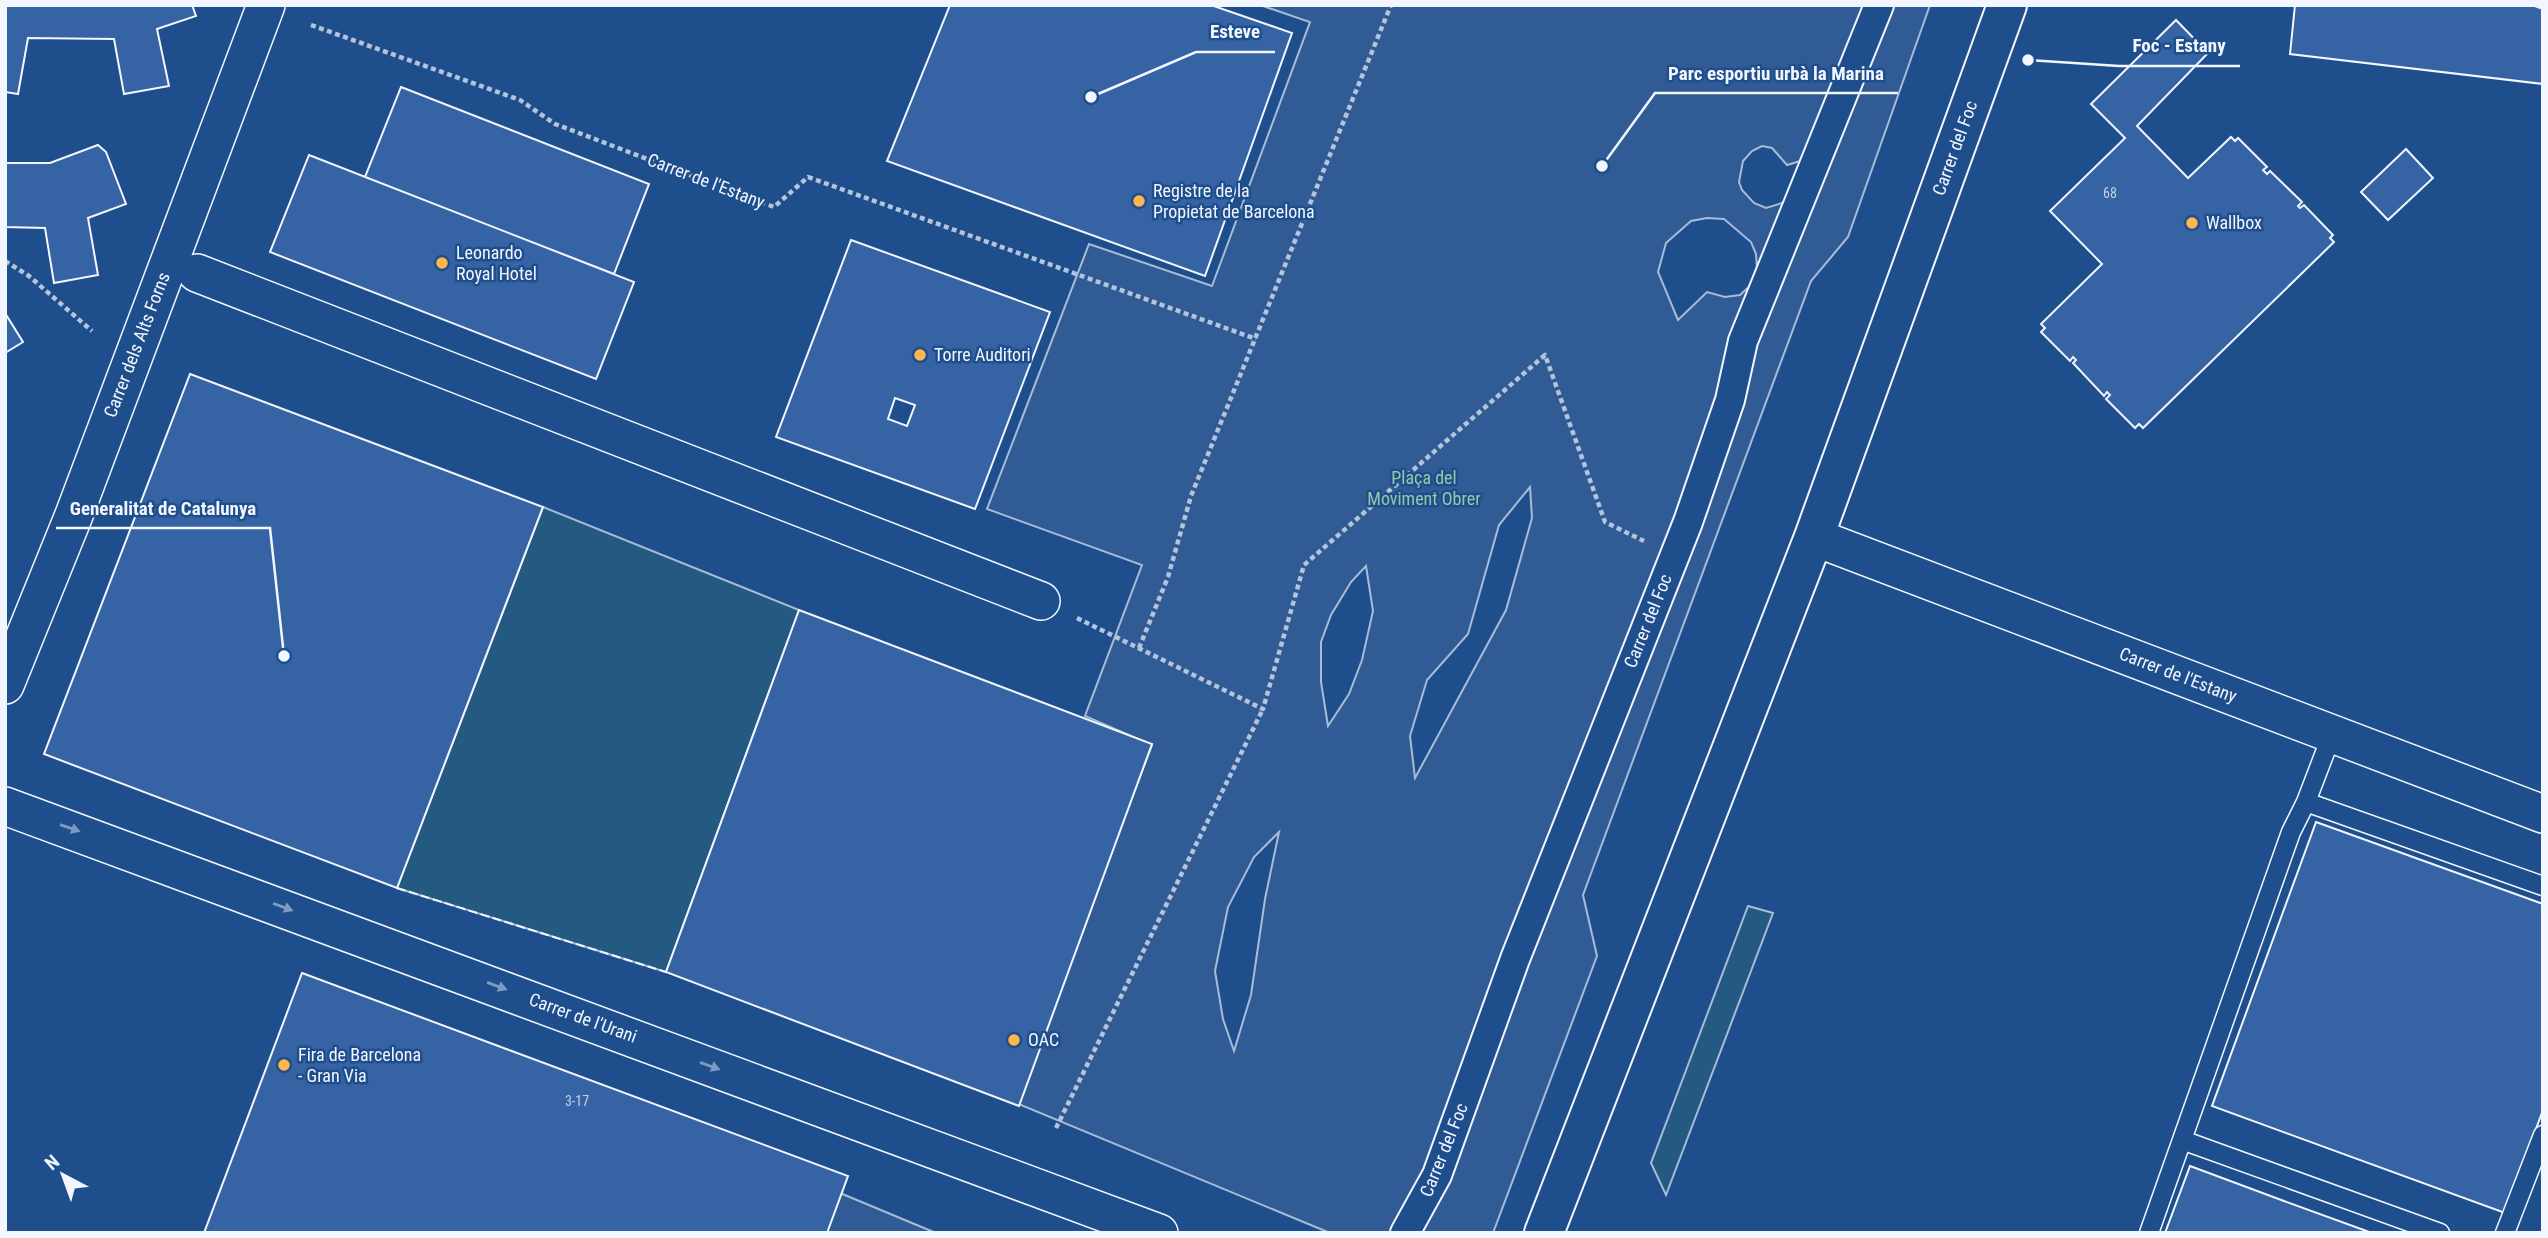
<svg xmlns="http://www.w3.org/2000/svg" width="2548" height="1238" viewBox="0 0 2548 1238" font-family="'Roboto Condensed',sans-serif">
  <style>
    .green { fill: #245a82; stroke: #a8bbd7; stroke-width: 2 }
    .parking { fill: #305b95; stroke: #a8bbd7; stroke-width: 2; fill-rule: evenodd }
    .building { fill: #3563a3; stroke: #f2f6ff; stroke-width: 2; fill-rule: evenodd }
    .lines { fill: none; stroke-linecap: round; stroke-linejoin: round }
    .service-casing { stroke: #f2f6ff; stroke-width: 21 }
    .pedestrian-casing { stroke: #f2f6ff; stroke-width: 32 }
    .minor-casing { stroke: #f2f6ff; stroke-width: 40 }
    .tertiary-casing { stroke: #f2f6ff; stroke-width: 42 }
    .path { stroke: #b3c4dc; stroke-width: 4.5; stroke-dasharray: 5 3.5; stroke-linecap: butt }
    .service { stroke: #1f4e8c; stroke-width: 18 }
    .pedestrian { stroke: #1f4e8c; stroke-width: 28 }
    .minor { stroke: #1f4e8c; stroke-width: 37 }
    .tertiary { stroke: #1f4e8c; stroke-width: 38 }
    .fence { stroke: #f2f6ff; stroke-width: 2; stroke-dasharray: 9 3.5; stroke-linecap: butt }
    .oneway { fill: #7e9ac0 }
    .poi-dot { fill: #ffb74d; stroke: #1f4e8c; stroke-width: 2.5 }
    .labels { text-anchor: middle; stroke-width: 5; stroke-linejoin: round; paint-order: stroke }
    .number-label { font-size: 14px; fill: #c3d1e8 }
    .street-label { font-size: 18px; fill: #f2f6ff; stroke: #1f4e8c }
    .poi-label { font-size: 18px; fill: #f2f6ff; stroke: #1f4e8c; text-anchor: start }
    .park-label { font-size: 18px; fill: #97c8a6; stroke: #1f4e8c }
    .leader { fill: none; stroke: #f2f6ff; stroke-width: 2.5 }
    .callout-dot { fill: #f2f6ff; stroke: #1f4e8c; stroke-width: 2.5 }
    .callout-label { font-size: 19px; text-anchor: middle; font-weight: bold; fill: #f2f6ff; stroke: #1f4e8c; stroke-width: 5; stroke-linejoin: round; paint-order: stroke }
  </style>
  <rect width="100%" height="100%" fill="#1f4e8c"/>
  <path class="green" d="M 543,507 L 799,610 L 666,972 L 397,888 Z
    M 1748,906 L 1773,913 L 1666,1195 L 1651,1163 Z"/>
  <path class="parking" d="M 1260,5 L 1930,5 L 1848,237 L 1811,281 L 1583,895 L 1597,956 L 1493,1233 L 1330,1233 L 1016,1103 L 1152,745 L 1085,716 L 1142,565 L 987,509 L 1089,244 L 1212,286 L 1310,22 ZM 1762,146 L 1772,148 L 1787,165 L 1820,155 L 1792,200 L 1766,208 L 1754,203 L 1742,190 L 1739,182 L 1743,161 L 1752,151 ZM 1707,218 L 1724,219 L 1751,242 L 1756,254 L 1757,269 L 1753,283 L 1740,295 L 1725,297 L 1707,292 L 1678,320 L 1658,272 L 1666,243 L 1691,221 ZM 1530,487 L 1532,518 L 1506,610 L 1415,778 L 1410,736 L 1427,680 L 1468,634 L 1499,525 ZM 1366,566 L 1373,611 L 1362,660 L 1349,694 L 1328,726 L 1321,682 L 1321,642 L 1331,615 L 1351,582 ZM 1279,832 L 1265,899 L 1251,995 L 1234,1051 L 1223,1019 L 1215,971 L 1228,907 L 1254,857 Z
    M 840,1193 L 936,1233 L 825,1233 Z"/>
  <path class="building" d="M 5,5 L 192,5 L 196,16 L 157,29 L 169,86 L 124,94 L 114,39 L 28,38 L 18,94 L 5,92 Z
    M 950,5 L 1211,5 L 1292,33 L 1205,276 L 887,161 Z
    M 2295,5 L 2532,5 L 2543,9 L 2543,84 L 2290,54 Z
    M 2176,20 L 2208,53 L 2137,126 L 2188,178 L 2231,137 L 2235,141 L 2238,138 L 2267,167 L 2263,170 L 2267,174 L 2270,171 L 2302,202 L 2298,206 L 2300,208 L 2304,205 L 2333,235 L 2330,238 L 2334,242 L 2143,428 L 2139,424 L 2135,428 L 2106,399 L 2110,395 L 2107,392 L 2104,396 L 2073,363 L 2076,360 L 2073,357 L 2070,361 L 2041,332 L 2045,328 L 2041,324 L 2102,264 L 2050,211 L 2125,138 L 2091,104 Z
    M 401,87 L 649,184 L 614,274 L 365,177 Z
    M 98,145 L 106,152 L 126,204 L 88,218 L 98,275 L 54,283 L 45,228 L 5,227 L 5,163 L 50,163 Z
    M 2406,149 L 2433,178 L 2388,220 L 2361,192 Z
    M 309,155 L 634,282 L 596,379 L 270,252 Z
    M 851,240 L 1050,312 L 975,509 L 776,437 ZM 895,398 L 915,405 L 907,426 L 888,419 Z
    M 5,313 L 23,342 L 5,353 Z
    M 190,374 L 543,507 L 397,888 L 44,754 Z
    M 799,610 L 1152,744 L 1019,1106 L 666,972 Z
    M 2316,822 L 2543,904 L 2543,1110 L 2505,1213 L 2212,1106 Z
    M 302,973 L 848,1176 L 827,1233 L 204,1233 Z
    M 2190,1166 L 2284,1201 L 2372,1233 L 2165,1233 Z"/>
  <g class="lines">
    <g class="service-casing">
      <path id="service" d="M 2306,802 L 2543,886
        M 2182,1140 L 2440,1233
        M 2149,1233 L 2291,832 L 2306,802 L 2332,734
        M 2505,1233 L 2543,1135"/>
    </g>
    <g class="pedestrian-casing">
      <path id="pedestrian" d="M 1405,1233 L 1437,1175 L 1515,959 L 1688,522 L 1730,400 L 1743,341 L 1879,5"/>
    </g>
    <g class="minor-casing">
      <path id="minor" d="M 197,273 L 1041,601
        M 1814,537 L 2543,814
        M 5,685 L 74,515 L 266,5
        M 5,806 L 1159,1233"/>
    </g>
    <g class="tertiary-casing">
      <path id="tertiary" d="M 1544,1233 L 1814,537 L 2007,5"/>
    </g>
    <path class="path" d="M 311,25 L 520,100 L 555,124 L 774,207 L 808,177 L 1256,339
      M 5,261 L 29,276 L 92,331
      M 1077,618 L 1263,709 L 1304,565 L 1545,355 L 1605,522 L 1644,541
      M 1139,648 L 1168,577 L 1191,496 L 1391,5
      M 1056,1128 L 1263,709"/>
    <use href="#service" class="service"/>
    <use href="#pedestrian" class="pedestrian"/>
    <use href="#minor" class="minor"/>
    <use href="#tertiary" class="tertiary"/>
    <path class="fence" d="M 397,888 L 666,972"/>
  </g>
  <defs><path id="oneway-solid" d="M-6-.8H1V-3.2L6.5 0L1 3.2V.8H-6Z" transform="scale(1.75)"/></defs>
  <g class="oneway">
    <use href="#oneway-solid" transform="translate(70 828) rotate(19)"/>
    <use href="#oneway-solid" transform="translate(283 907) rotate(20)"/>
    <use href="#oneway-solid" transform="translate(497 986) rotate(20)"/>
    <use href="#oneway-solid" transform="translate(710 1066) rotate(20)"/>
  </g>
  <g class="poi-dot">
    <circle cx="1139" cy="201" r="7"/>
    <circle cx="2192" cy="223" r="7"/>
    <circle cx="442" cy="263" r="7"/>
    <circle cx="920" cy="355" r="7"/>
    <circle cx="1014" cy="1040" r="7"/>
    <circle cx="284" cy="1065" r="7"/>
  </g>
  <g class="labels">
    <g class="number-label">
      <text x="2110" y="198">68</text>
      <text x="577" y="1106">3-17</text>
    </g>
    <g class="street-label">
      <text transform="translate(1955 148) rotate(-70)" y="6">Carrer del Foc</text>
      <text transform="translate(706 181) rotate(21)" y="6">Carrer de l'Estany</text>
      <text transform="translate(137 345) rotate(-69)" y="6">Carrer dels Alts Forns</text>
      <text transform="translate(1648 621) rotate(-68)" y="6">Carrer del Foc</text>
      <text transform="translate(2178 675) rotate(21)" y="6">Carrer de l'Estany</text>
      <text transform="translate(583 1018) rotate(20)" y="6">Carrer de l'Urani</text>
      <text transform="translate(1444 1150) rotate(-68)" y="6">Carrer del Foc</text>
    </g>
    <g class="poi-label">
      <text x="1153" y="197">Registre de la<tspan x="1153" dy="21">Propietat de Barcelona</tspan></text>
      <text x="2206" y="229">Wallbox</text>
      <text x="456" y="259">Leonardo<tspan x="456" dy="21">Royal Hotel</tspan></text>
      <text x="934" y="361">Torre Auditori</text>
      <text x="1028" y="1046">OAC</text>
      <text x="298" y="1061">Fira de Barcelona<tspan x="298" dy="21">- Gran Via</tspan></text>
    </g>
    <g class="park-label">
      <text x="1424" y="484">Plaça del<tspan x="1424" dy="21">Moviment Obrer</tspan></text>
    </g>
  </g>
  <path class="leader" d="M1091 97L1196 52H1275M2028 60L2119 66H2240M1602 166L1655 93H1898M284 656L270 528H56"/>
  <g class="callout-dot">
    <circle cx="1091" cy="97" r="7"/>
    <circle cx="2028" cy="60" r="7"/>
    <circle cx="1602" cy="166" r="7"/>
    <circle cx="284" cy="656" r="7"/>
  </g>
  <g class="callout-label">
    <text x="1235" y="38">Esteve</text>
    <text x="2179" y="52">Foc - Estany</text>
    <text x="1776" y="80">Parc esportiu urbà la Marina</text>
    <text x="163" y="515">Generalitat de Catalunya</text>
  </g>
  <rect width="2548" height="1238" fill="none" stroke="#f2f6ff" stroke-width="14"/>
  <g transform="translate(63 1175) rotate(319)" stroke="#1f4e8c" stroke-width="5" paint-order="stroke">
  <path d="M0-5L12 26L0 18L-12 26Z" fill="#f2f6ff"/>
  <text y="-10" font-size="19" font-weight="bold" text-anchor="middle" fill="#f2f6ff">N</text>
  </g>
</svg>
